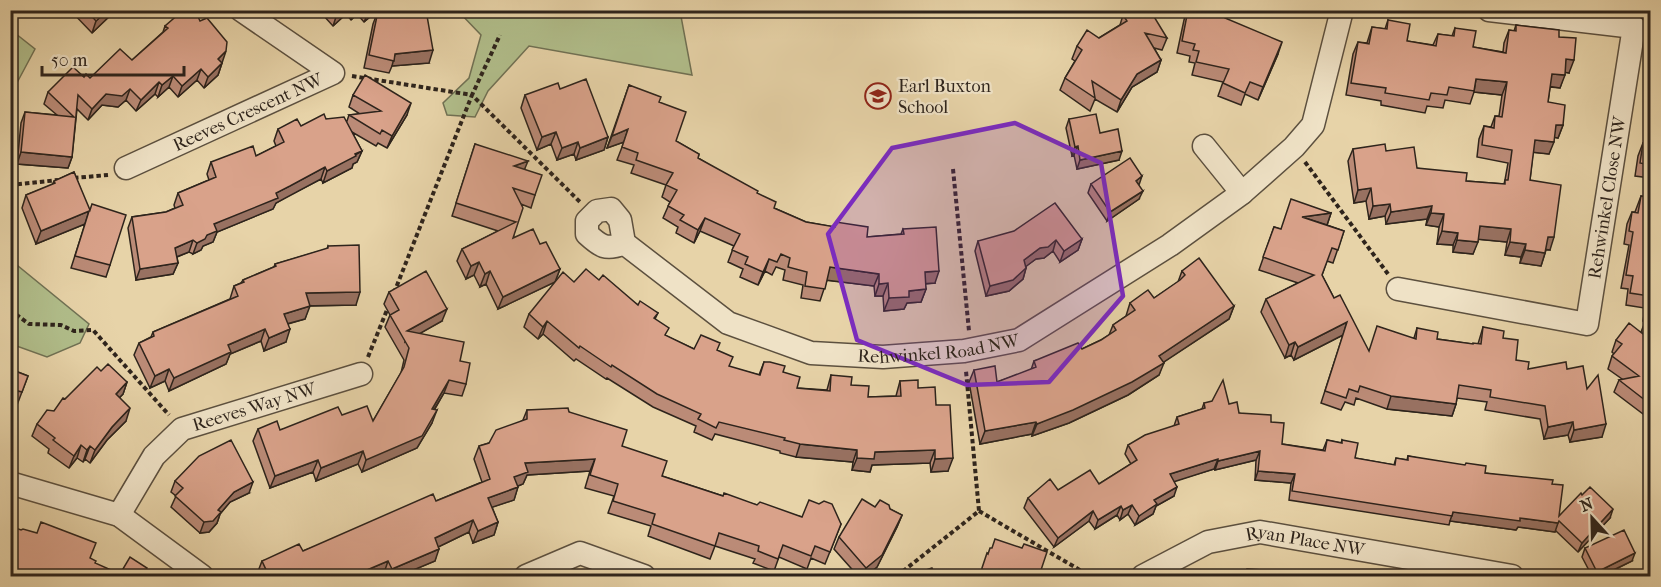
<svg xmlns="http://www.w3.org/2000/svg" width="1661" height="587" viewBox="0 0 1661 587" font-family="'IM FELL French Canon',serif">
  <style>
    .green { fill: #b1be8b; stroke: #707154; stroke-width: 1.5 }
    .lines { fill: none; stroke-linecap: round; stroke-linejoin: round }
    .minor-casing { stroke: #5c503f; stroke-width: 25 }
    .path { stroke: #2e241c; stroke-width: 4; stroke-dasharray: 4.5 3; stroke-linecap: butt }
    .minor { stroke: #efe2c6; stroke-width: 22 }
    .wall { fill: #bb8b77; stroke: #2e241c; stroke-width: 1.5 }
    .shaded-wall { fill: #987161; stroke: #2e241c; stroke-width: 1.5 }
    .building { fill: #d9a28a; stroke: #2e241c; stroke-width: 1.5 }
    .marked { fill: #7b2cbf; fill-opacity: 0.2; stroke: #7b2cbf; stroke-width: 4.5; stroke-linejoin: round }
    .labels { text-anchor: middle; stroke-width: 4.5; stroke-linejoin: round; paint-order: stroke }
    .poi-label { font-size: 18px; fill: #2e241c; stroke: #efe2c6; text-anchor: start }
    .street-label { font-size: 18px; fill: #2e241c; stroke: #efe2c6 }
  </style>
  <rect width="100%" height="100%" fill="#e7d3a8"/>
  <filter id="stains"><feTurbulence type="fractalNoise" baseFrequency=".00333" numOctaves="4"/><feColorMatrix values="0 0 0 0 .2 0 0 0 0 .09 0 0 0 0 .02 0 0 0 .5 -.17"/></filter>
  <radialGradient id="worn" r=".72"><stop offset=".6" stop-color="#630" stop-opacity="0"/><stop offset="1" stop-color="#630" stop-opacity=".3"/></radialGradient>
  <path class="green" d="M 458,11 L 680,11 L 692,75 L 529,46 L 488,91 L 475,117 L 447,115 L 443,103 L 469,78 L 481,35 Z
    M 11,30 L 35,49 L 11,94 Z
    M 10,258 L 12,261 L 89,324 L 80,343 L 47,357 L 11,344 Z"/>
  <g class="lines">
    <g class="minor-casing">
      <g id="minor">
        <path d="M 1204,146 L 1242,193"/>
        <path id="s1" d="M 126,168 L 333,73 L 241,10"/>
        <path id="s2" d="M 624,243 C 606,251 600,246 587,234 L 587,221 L 597,211 L 611,209 L 620,220 L 624,243 L 728,323 L 811,353 L 883,357 L 964,351 L 1019,340 L 1170,245 L 1242,193 L 1294,147 L 1313,125 L 1342,10"/>
        <path id="s3" d="M 1398,289 L 1587,324 L 1634,27 L 1489,10"/>
        <path d="M 10,483 L 119,515 L 202,576"/>
        <path id="s4" d="M 119,515 L 154,456 L 182,429 L 361,374"/>
        <path d="M 526,576 L 580,553 L 644,576"/>
        <path id="s5" d="M 1143,576 L 1208,542 L 1260,532 L 1512,576"/>
      </g>
    </g>
    <path class="path" d="M 352,76 L 472,95 L 500,35
      M 1305,162 L 1388,274
      M 953,169 L 969,331
      M 74,178 L 108,175
      M 10,185 L 58,180
      M 394,293 L 472,95 L 580,202
      M 10,310 L 29,324 L 61,325 L 74,331 L 93,330 L 169,415
      M 368,357 L 389,305
      M 979,511 L 1090,576
      M 897,576 L 979,511 L 966,371"/>
    <use href="#minor" class="minor"/>
  </g>
  <path class="wall" d="M 70,10 L 116,10 L 92,33 Z
    M 317,10 L 378,10 L 364,22 L 357,14 L 351,20 L 346,14 L 333,26 L 323,15 Z
    M 1187,10 L 1204,10 L 1225,18 L 1278,54 L 1258,100 L 1245,94 L 1241,105 L 1218,96 L 1223,82 L 1192,75 L 1195,63 L 1189,62 L 1190,56 L 1177,53 L 1184,20 Z
    M 378,11 L 429,63 L 392,66 L 389,73 L 364,68 L 373,24 Z
    M 1123,15 L 1167,38 L 1162,50 L 1154,48 L 1161,60 L 1157,72 L 1132,87 L 1117,112 L 1095,99 L 1090,111 L 1060,90 L 1065,78 L 1075,61 L 1072,59 L 1077,46 L 1099,38 L 1120,25 Z
    M 1388,20 L 1407,41 L 1433,45 L 1438,34 L 1452,36 L 1455,28 L 1473,47 L 1503,52 L 1504,43 L 1509,30 L 1514,31 L 1516,25 L 1559,37 L 1569,73 L 1565,72 L 1560,88 L 1550,87 L 1548,102 L 1563,125 L 1558,138 L 1554,137 L 1549,154 L 1533,152 L 1530,180 L 1550,250 L 1546,250 L 1541,266 L 1520,263 L 1521,257 L 1505,255 L 1507,242 L 1478,239 L 1473,254 L 1453,252 L 1453,245 L 1437,244 L 1439,227 L 1426,225 L 1427,219 L 1386,224 L 1385,216 L 1369,219 L 1366,201 L 1354,203 L 1348,161 L 1353,149 L 1386,151 L 1417,168 L 1466,181 L 1504,184 L 1505,180 L 1508,163 L 1477,157 L 1479,139 L 1484,126 L 1491,127 L 1495,116 L 1499,116 L 1502,95 L 1474,92 L 1470,104 L 1445,100 L 1443,108 L 1427,106 L 1425,113 L 1381,105 L 1381,101 L 1346,95 L 1353,54 L 1358,42 L 1367,43 L 1372,27 L 1385,29 Z
    M 165,26 L 222,63 L 218,75 L 204,88 L 197,80 L 178,97 L 169,87 L 158,97 L 155,94 L 136,111 L 126,100 L 118,107 L 102,105 L 88,120 L 77,109 L 72,157 L 68,168 L 17,164 L 21,123 L 25,112 L 57,115 L 44,104 L 48,92 L 84,77 L 90,78 L 132,60 L 163,32 Z
    M 1650,82 L 1650,111 L 1645,110 L 1648,89 Z
    M 629,85 L 659,102 L 676,141 L 699,154 L 698,158 L 757,194 L 774,208 L 806,222 L 834,227 L 836,222 L 867,237 L 901,234 L 903,229 L 935,283 L 925,284 L 926,289 L 921,302 L 907,303 L 904,309 L 884,311 L 883,296 L 875,296 L 874,286 L 827,280 L 820,301 L 801,298 L 803,285 L 783,280 L 785,270 L 776,267 L 772,275 L 765,271 L 758,285 L 740,277 L 743,269 L 728,262 L 734,246 L 700,231 L 694,243 L 676,233 L 678,227 L 663,218 L 670,202 L 662,197 L 666,185 L 631,173 L 634,165 L 617,160 L 624,142 L 607,148 Z
    M 560,89 L 608,137 L 604,150 L 576,160 L 574,154 L 557,160 L 551,144 L 537,150 L 521,108 L 525,95 Z
    M 353,95 L 407,115 L 387,148 L 378,143 L 376,146 L 352,132 L 362,151 L 357,162 L 353,164 L 352,168 L 323,183 L 321,179 L 286,197 L 276,203 L 273,209 L 217,232 L 213,242 L 203,246 L 201,250 L 193,254 L 189,252 L 177,257 L 178,263 L 173,274 L 136,280 L 128,228 L 132,217 L 166,212 L 175,208 L 174,205 L 178,193 L 209,180 L 207,174 L 211,162 L 256,156 L 276,146 L 274,141 L 278,129 L 301,126 L 326,119 L 347,121 L 349,115 L 360,114 L 349,107 Z
    M 1069,119 L 1100,133 L 1119,160 L 1077,169 L 1074,155 L 1072,156 L 1066,128 Z
    M 1650,130 L 1650,178 L 1635,176 L 1638,156 L 1643,143 L 1646,144 Z
    M 475,144 L 525,169 L 535,195 L 531,208 L 521,204 L 513,238 L 540,244 L 560,269 L 555,282 L 498,309 L 486,284 L 480,287 L 474,275 L 466,279 L 457,261 L 462,249 L 498,231 L 452,216 Z
    M 74,172 L 110,265 L 106,277 L 71,268 L 85,224 L 36,244 L 22,208 L 26,195 L 52,185 L 54,181 Z
    M 1650,179 L 1650,413 L 1647,417 L 1614,392 L 1619,380 L 1622,379 L 1608,369 L 1612,356 L 1614,354 L 1612,352 L 1616,340 L 1641,332 L 1645,322 L 1643,321 L 1645,308 L 1626,305 L 1628,289 L 1621,288 L 1629,245 L 1624,244 L 1627,224 L 1632,212 L 1635,212 L 1641,196 L 1648,197 Z
    M 1091,184 L 1139,199 L 1107,221 L 1088,193 Z
    M 1331,213 L 1327,225 L 1344,231 L 1333,263 L 1327,261 L 1322,275 L 1334,298 L 1368,351 L 1414,338 L 1417,328 L 1437,339 L 1472,344 L 1478,344 L 1483,327 L 1503,338 L 1516,360 L 1528,369 L 1567,369 L 1587,389 L 1602,437 L 1570,442 L 1568,435 L 1544,439 L 1540,419 L 1485,410 L 1487,402 L 1457,398 L 1456,404 L 1452,416 L 1387,409 L 1356,398 L 1354,405 L 1345,402 L 1341,410 L 1321,403 L 1343,335 L 1294,360 L 1291,355 L 1285,358 L 1261,312 L 1266,299 L 1298,283 L 1259,270 L 1274,227 L 1280,229 Z
    M 1082,239 L 1078,250 L 1060,262 L 1053,251 L 1044,258 L 1036,259 L 1026,266 L 1026,268 L 1023,279 L 1009,291 L 986,296 L 975,251 L 978,241 Z
    M 328,246 L 356,305 L 309,306 L 305,319 L 288,324 L 286,342 L 264,351 L 261,341 L 230,354 L 226,364 L 169,391 L 165,381 L 150,388 L 134,355 L 139,343 L 151,337 L 153,332 L 230,299 L 234,286 L 241,283 L 243,280 L 274,267 L 275,264 L 327,249 Z
    M 1182,271 L 1234,306 L 1229,319 L 1163,362 L 1159,375 L 1128,395 L 1069,423 L 1032,436 L 1032,434 L 980,444 L 969,382 L 974,370 L 997,382 L 1031,370 L 1034,361 L 1082,349 L 1101,340 L 1109,335 L 1113,325 L 1126,316 L 1130,303 L 1154,298 L 1178,282 Z
    M 599,280 L 638,305 L 658,313 L 655,319 L 666,336 L 694,349 L 717,350 L 729,367 L 759,375 L 764,362 L 783,372 L 797,388 L 827,390 L 831,375 L 851,385 L 868,397 L 896,396 L 900,381 L 918,388 L 936,405 L 948,471 L 931,472 L 930,463 L 872,465 L 870,472 L 852,470 L 853,462 L 796,457 L 780,453 L 780,451 L 715,434 L 712,440 L 694,432 L 696,426 L 653,407 L 607,378 L 606,379 L 576,359 L 574,361 L 543,334 L 538,339 L 524,327 L 529,314 L 574,282 Z
    M 389,292 L 442,321 L 420,333 L 460,361 L 466,384 L 462,396 L 444,393 L 435,409 L 432,423 L 417,448 L 362,472 L 358,464 L 316,481 L 313,472 L 270,488 L 253,441 L 258,429 L 280,430 L 342,415 L 373,421 L 401,373 L 404,360 L 385,327 L 390,315 L 384,304 Z
    M 10,369 L 28,376 L 17,405 L 14,404 Z
    M 101,371 L 127,382 L 123,394 L 120,397 L 126,421 L 107,440 L 90,463 L 85,459 L 83,462 L 77,458 L 69,468 L 48,453 L 49,449 L 32,436 L 37,424 L 54,411 L 65,399 Z
    M 1204,403 L 1229,404 L 1239,413 L 1271,422 L 1282,444 L 1323,450 L 1327,440 L 1341,443 L 1342,440 L 1355,458 L 1394,465 L 1396,458 L 1407,460 L 1408,456 L 1485,473 L 1552,484 L 1559,516 L 1610,518 L 1578,552 L 1556,531 L 1555,532 L 1518,527 L 1516,530 L 1450,521 L 1449,525 L 1289,500 L 1291,483 L 1255,480 L 1256,460 L 1215,470 L 1214,469 L 1174,481 L 1174,496 L 1156,506 L 1153,514 L 1135,525 L 1128,514 L 1120,520 L 1117,515 L 1095,529 L 1089,521 L 1054,547 L 1024,508 L 1028,498 L 1058,490 L 1099,484 L 1131,464 L 1125,454 L 1128,445 L 1174,426 L 1177,417 L 1202,409 Z
    M 527,410 L 569,412 L 622,446 L 662,476 L 723,496 L 802,517 L 841,524 L 825,564 L 811,558 L 807,569 L 779,557 L 774,571 L 753,563 L 755,559 L 715,546 L 710,559 L 648,536 L 651,526 L 608,513 L 614,496 L 585,488 L 590,471 L 527,475 L 523,484 L 518,486 L 514,500 L 492,507 L 498,522 L 494,535 L 473,543 L 469,532 L 438,547 L 435,561 L 399,576 L 385,576 L 384,573 L 376,576 L 259,576 L 257,574 L 262,561 L 303,551 L 436,501 L 482,482 L 474,459 L 479,446 L 489,443 L 523,420 Z
    M 175,481 L 249,493 L 230,502 L 220,514 L 217,523 L 209,532 L 200,533 L 171,507 L 176,496 L 171,492 Z
    M 875,507 L 890,509 L 902,515 L 897,527 L 877,567 L 866,576 L 858,576 L 834,549 L 839,537 Z
    M 1585,548 L 1632,561 L 1610,572 L 1650,576 L 1592,576 L 1582,557 Z"/>
  <path class="shaded-wall" d="M 108,10 L 116,10 L 92,33 L 96,21 Z
    M 341,10 L 347,10 L 346,14 L 333,26 L 337,14 Z
    M 354,10 L 358,10 L 357,14 L 351,20 Z
    M 378,10 L 364,22 L 369,11 Z
    M 1282,42 L 1278,54 L 1258,100 L 1263,87 Z
    M 433,50 L 429,63 L 392,66 L 395,54 Z
    M 226,51 L 222,63 L 214,70 L 218,59 Z
    M 1566,59 L 1574,60 L 1569,73 L 1562,72 Z
    M 1161,60 L 1157,72 L 1132,87 L 1117,112 L 1121,100 L 1137,74 Z
    M 222,63 L 218,75 L 204,88 L 208,77 Z
    M 201,69 L 197,80 L 178,97 L 182,86 Z
    M 1552,74 L 1565,75 L 1560,88 L 1547,86 Z
    M 173,76 L 169,87 L 158,97 L 162,85 Z
    M 1476,79 L 1507,82 L 1502,95 L 1474,92 Z
    M 159,82 L 155,94 L 136,111 L 141,100 Z
    M 130,89 L 126,100 L 118,107 L 102,105 L 88,120 L 92,109 L 106,94 Z
    M 1649,97 L 1650,98 L 1650,111 L 1645,110 Z
    M 411,103 L 407,115 L 387,148 L 392,136 Z
    M 1556,125 L 1563,125 L 1558,138 L 1551,137 Z
    M 628,129 L 624,142 L 607,148 L 612,136 Z
    M 556,132 L 551,144 L 537,150 L 542,137 Z
    M 608,137 L 604,150 L 576,160 L 580,148 Z
    M 1535,140 L 1554,142 L 1549,154 L 1530,152 Z
    M 578,142 L 574,154 L 557,160 L 562,148 Z
    M 1078,146 L 1074,155 L 1072,156 L 1075,147 Z
    M 362,151 L 357,162 L 353,164 L 352,168 L 323,183 L 327,171 Z
    M 1122,151 L 1119,160 L 1077,169 L 1080,160 Z
    M 21,152 L 72,157 L 68,168 L 17,164 Z
    M 528,161 L 523,173 L 514,166 Z
    M 325,167 L 321,179 L 276,203 L 273,209 L 217,232 L 213,242 L 203,246 L 201,250 L 193,254 L 197,243 L 207,235 L 214,224 L 276,193 Z
    M 1142,176 L 1139,185 L 1136,181 Z
    M 1371,188 L 1366,201 L 1354,203 L 1358,190 Z
    M 1143,191 L 1139,199 L 1107,221 L 1110,212 Z
    M 1390,204 L 1385,216 L 1369,219 L 1373,206 Z
    M 1432,206 L 1427,219 L 1386,224 L 1391,212 Z
    M 89,211 L 85,224 L 36,244 L 41,231 Z
    M 1331,213 L 1327,225 L 1302,217 Z
    M 1431,213 L 1444,214 L 1439,227 L 1426,225 Z
    M 705,218 L 700,231 L 694,243 L 698,230 Z
    M 1480,226 L 1511,229 L 1507,242 L 1475,239 Z
    M 1442,231 L 1458,233 L 1453,245 L 1437,244 Z
    M 1548,237 L 1554,237 L 1550,250 L 1543,249 Z
    M 1082,239 L 1078,250 L 1060,262 L 1064,251 Z
    M 193,240 L 189,252 L 171,259 L 175,248 Z
    M 1056,240 L 1053,251 L 1044,258 L 1036,259 L 1020,271 L 1024,260 L 1040,248 Z
    M 1457,240 L 1478,242 L 1473,254 L 1453,252 Z
    M 1510,242 L 1526,244 L 1521,257 L 1505,255 Z
    M 1525,250 L 1545,253 L 1541,266 L 1520,263 Z
    M 769,259 L 765,271 L 758,285 L 763,272 Z
    M 479,262 L 474,275 L 466,279 L 471,266 Z
    M 178,263 L 173,274 L 136,280 L 140,269 Z
    M 830,267 L 879,274 L 874,286 L 825,280 Z
    M 1026,268 L 1023,279 L 1009,291 L 986,296 L 990,286 Z
    M 560,269 L 555,282 L 498,309 L 503,297 Z
    M 490,271 L 486,284 L 480,287 L 485,274 Z
    M 939,271 L 935,283 L 920,284 L 925,272 Z
    M 888,283 L 883,296 L 875,296 L 879,284 Z
    M 926,289 L 921,302 L 907,303 L 904,309 L 884,311 L 889,298 L 909,291 Z
    M 360,292 L 356,305 L 301,306 L 306,293 Z
    M 310,306 L 305,319 L 279,326 L 284,314 Z
    M 1234,306 L 1229,319 L 1155,368 L 1159,356 Z
    M 447,309 L 442,321 L 405,342 L 407,331 Z
    M 547,321 L 543,334 L 538,339 L 543,327 Z
    M 1347,322 L 1343,335 L 1294,360 L 1298,347 Z
    M 265,329 L 261,341 L 230,354 L 226,364 L 169,391 L 174,378 L 228,345 Z
    M 290,329 L 286,342 L 264,351 L 269,338 Z
    M 1295,342 L 1291,355 L 1285,358 L 1289,345 Z
    M 1164,363 L 1159,375 L 1128,395 L 1069,423 L 1032,436 L 1037,424 Z
    M 169,369 L 165,381 L 150,388 L 155,376 Z
    M 449,380 L 444,393 L 427,421 L 432,409 Z
    M 127,382 L 123,394 L 111,406 L 116,394 Z
    M 1391,396 L 1456,404 L 1452,416 L 1387,409 Z
    M 130,408 L 126,421 L 107,440 L 90,463 L 95,450 L 112,427 Z
    M 437,410 L 432,423 L 417,448 L 362,472 L 366,460 Z
    M 1036,422 L 1032,434 L 980,444 L 985,431 Z
    M 1573,422 L 1568,435 L 1544,439 L 1548,427 Z
    M 1606,424 L 1602,437 L 1570,442 L 1574,430 Z
    M 800,444 L 857,450 L 853,462 L 796,457 Z
    M 81,445 L 77,458 L 69,468 L 74,456 Z
    M 90,446 L 85,459 L 83,462 L 87,450 Z
    M 935,450 L 930,463 L 872,465 L 870,472 L 852,470 L 857,458 L 875,452 Z
    M 363,451 L 358,464 L 316,481 L 321,468 Z
    M 1260,451 L 1256,460 L 1215,470 L 1218,461 Z
    M 953,458 L 948,471 L 931,472 L 935,459 Z
    M 595,459 L 590,471 L 527,475 L 523,484 L 510,489 L 514,477 L 525,463 Z
    M 1218,459 L 1214,469 L 1167,484 L 1170,474 Z
    M 318,460 L 313,472 L 270,488 L 275,476 Z
    M 1258,471 L 1295,474 L 1291,483 L 1255,480 Z
    M 253,482 L 249,493 L 230,502 L 220,514 L 217,523 L 209,532 L 200,533 L 204,522 L 218,510 L 234,492 Z
    M 518,487 L 514,500 L 484,510 L 488,498 Z
    M 1177,487 L 1174,496 L 1156,506 L 1153,514 L 1135,525 L 1139,516 L 1154,500 Z
    M 1132,505 L 1128,514 L 1120,520 L 1123,510 Z
    M 1121,506 L 1117,515 L 1095,529 L 1098,520 Z
    M 1613,509 L 1610,518 L 1578,552 L 1582,543 Z
    M 1093,511 L 1089,521 L 1054,547 L 1058,538 Z
    M 1453,512 L 1520,518 L 1558,523 L 1555,532 L 1518,527 L 1516,530 L 1450,521 Z
    M 902,515 L 897,527 L 877,567 L 866,576 L 863,576 L 866,568 Z
    M 473,520 L 469,532 L 430,551 L 435,538 Z
    M 498,522 L 494,535 L 473,543 L 478,531 Z
    M 439,549 L 435,561 L 399,576 L 389,576 L 392,569 Z
    M 1635,553 L 1632,561 L 1601,576 L 1599,572 L 1597,576 L 1595,576 L 1597,572 Z
    M 388,561 L 384,573 L 376,576 L 354,576 L 355,575 Z"/>
  <path class="building" d="M 86,10 L 108,10 L 96,21 Z
    M 334,10 L 341,10 L 337,14 Z
    M 384,10 L 426,10 L 433,50 L 395,54 L 394,61 L 369,55 L 378,11 Z
    M 1132,10 L 1135,10 L 1141,14 L 1146,10 L 1150,10 L 1167,38 L 1145,33 L 1161,60 L 1137,74 L 1121,100 L 1092,81 L 1095,98 L 1065,78 L 1082,50 L 1077,46 L 1087,30 L 1099,38 L 1127,21 L 1123,15 Z
    M 1188,10 L 1204,10 L 1225,15 L 1225,18 L 1282,42 L 1263,87 L 1250,82 L 1245,93 L 1223,83 L 1229,69 L 1196,62 L 1199,51 L 1193,50 L 1195,44 L 1182,41 Z
    M 196,12 L 200,21 L 207,18 L 227,42 L 226,51 L 218,59 L 222,63 L 208,77 L 201,69 L 182,86 L 173,76 L 162,85 L 159,82 L 141,100 L 130,89 L 122,96 L 106,94 L 92,109 L 78,95 L 72,157 L 21,152 L 25,112 L 74,117 L 48,92 L 73,67 L 84,77 L 86,74 L 90,78 L 120,49 L 132,60 L 168,28 L 165,26 L 180,13 Z
    M 1388,20 L 1410,24 L 1407,41 L 1436,46 L 1438,34 L 1454,36 L 1455,28 L 1476,31 L 1473,47 L 1506,53 L 1509,30 L 1516,31 L 1516,25 L 1559,30 L 1559,37 L 1576,38 L 1574,60 L 1566,59 L 1565,75 L 1552,74 L 1548,102 L 1565,105 L 1563,125 L 1556,125 L 1554,142 L 1535,140 L 1530,180 L 1561,185 L 1554,237 L 1548,237 L 1545,253 L 1525,250 L 1526,244 L 1510,242 L 1511,229 L 1480,226 L 1478,242 L 1457,240 L 1458,233 L 1442,231 L 1444,214 L 1431,213 L 1432,206 L 1391,212 L 1390,204 L 1373,206 L 1371,188 L 1358,190 L 1353,149 L 1385,144 L 1386,151 L 1414,147 L 1417,168 L 1467,173 L 1466,181 L 1505,184 L 1505,180 L 1508,180 L 1512,150 L 1482,145 L 1484,126 L 1494,128 L 1495,116 L 1502,117 L 1507,82 L 1476,79 L 1474,91 L 1449,87 L 1447,95 L 1431,93 L 1429,100 L 1385,93 L 1386,88 L 1351,83 L 1358,42 L 1369,44 L 1372,27 L 1387,29 Z
    M 365,75 L 411,103 L 392,136 L 382,130 L 380,134 L 349,115 L 381,111 L 353,95 Z
    M 586,79 L 608,137 L 580,148 L 578,142 L 562,148 L 556,132 L 542,137 L 525,95 L 558,83 L 560,89 Z
    M 629,85 L 661,97 L 659,102 L 686,112 L 676,141 L 699,154 L 698,158 L 758,191 L 757,193 L 776,202 L 774,208 L 806,222 L 835,227 L 836,222 L 868,227 L 867,237 L 904,234 L 903,229 L 936,227 L 939,271 L 925,272 L 926,289 L 909,291 L 909,297 L 889,298 L 888,283 L 879,284 L 879,274 L 830,267 L 825,289 L 805,286 L 807,272 L 788,267 L 790,258 L 781,254 L 777,262 L 769,259 L 763,272 L 745,264 L 748,257 L 732,250 L 740,234 L 705,218 L 698,230 L 680,220 L 684,215 L 668,206 L 677,190 L 666,185 L 673,173 L 636,160 L 638,153 L 622,147 L 628,129 L 612,136 Z
    M 324,114 L 326,119 L 344,117 L 362,151 L 355,154 L 356,156 L 327,171 L 325,167 L 290,186 L 276,193 L 278,198 L 214,224 L 217,231 L 207,235 L 205,239 L 197,243 L 193,240 L 175,248 L 178,263 L 140,269 L 132,217 L 166,212 L 183,205 L 178,193 L 216,177 L 211,162 L 253,146 L 256,156 L 284,142 L 278,129 L 297,119 L 301,126 Z
    M 1096,114 L 1100,133 L 1118,129 L 1122,151 L 1080,160 L 1078,146 L 1075,147 L 1069,119 Z
    M 1650,132 L 1650,165 L 1640,163 L 1643,143 L 1649,144 Z
    M 475,144 L 528,161 L 514,166 L 542,175 L 535,195 L 513,188 L 523,208 L 513,238 L 533,229 L 540,244 L 546,242 L 560,269 L 503,297 L 490,271 L 485,274 L 479,262 L 471,266 L 462,249 L 516,222 L 456,203 Z
    M 1130,158 L 1142,176 L 1136,181 L 1143,191 L 1110,212 L 1091,184 Z
    M 74,172 L 90,210 L 92,204 L 126,215 L 110,265 L 75,256 L 89,211 L 41,231 L 26,195 L 55,183 L 54,181 Z
    M 1641,196 L 1650,198 L 1650,196 L 1650,309 L 1647,309 L 1650,296 L 1630,293 L 1633,276 L 1626,275 L 1633,232 L 1629,231 L 1632,212 L 1638,213 Z
    M 1291,199 L 1331,213 L 1302,217 L 1344,231 L 1338,250 L 1332,248 L 1322,275 L 1334,298 L 1340,295 L 1369,351 L 1377,326 L 1416,339 L 1417,328 L 1438,332 L 1437,339 L 1473,344 L 1473,343 L 1481,344 L 1483,327 L 1504,331 L 1503,338 L 1518,340 L 1516,360 L 1529,362 L 1528,369 L 1566,362 L 1567,369 L 1583,366 L 1587,389 L 1598,375 L 1606,424 L 1574,430 L 1573,422 L 1548,427 L 1545,406 L 1490,397 L 1491,390 L 1459,385 L 1456,404 L 1391,396 L 1360,386 L 1358,392 L 1349,389 L 1346,398 L 1325,391 L 1347,322 L 1298,347 L 1295,342 L 1289,345 L 1266,299 L 1314,275 L 1263,257 L 1274,227 L 1281,229 Z
    M 1055,203 L 1082,239 L 1064,251 L 1056,240 L 1048,247 L 1040,248 L 1024,260 L 1026,268 L 1013,280 L 990,286 L 978,241 L 1014,231 Z
    M 359,245 L 360,292 L 306,293 L 310,306 L 284,314 L 290,329 L 269,338 L 265,329 L 228,345 L 231,352 L 174,378 L 169,369 L 155,376 L 139,343 L 154,336 L 153,332 L 238,296 L 234,286 L 244,282 L 243,280 L 276,266 L 275,264 L 328,248 L 328,246 Z
    M 1199,258 L 1234,306 L 1159,356 L 1164,363 L 1132,382 L 1073,410 L 1037,424 L 1036,422 L 985,431 L 974,370 L 995,366 L 997,382 L 1036,367 L 1034,361 L 1078,343 L 1082,349 L 1101,340 L 1116,330 L 1113,325 L 1135,310 L 1130,303 L 1148,290 L 1154,298 L 1180,280 L 1185,275 L 1182,271 Z
    M 586,269 L 599,280 L 603,275 L 638,305 L 640,301 L 658,313 L 654,318 L 669,328 L 665,335 L 694,349 L 701,335 L 720,343 L 717,350 L 733,357 L 729,366 L 760,375 L 764,362 L 770,362 L 785,366 L 783,372 L 800,377 L 797,388 L 830,391 L 831,375 L 852,377 L 851,385 L 869,386 L 868,397 L 901,396 L 900,381 L 918,380 L 918,388 L 935,387 L 936,405 L 950,405 L 953,458 L 935,459 L 935,450 L 875,452 L 874,459 L 857,458 L 857,450 L 800,444 L 784,440 L 785,438 L 719,422 L 716,428 L 698,419 L 701,414 L 657,394 L 612,365 L 611,367 L 580,346 L 579,348 L 547,321 L 543,327 L 529,314 L 563,272 L 574,282 Z
    M 426,271 L 447,309 L 407,331 L 464,342 L 460,361 L 470,363 L 466,384 L 449,380 L 432,409 L 437,410 L 422,436 L 366,460 L 363,451 L 321,468 L 318,460 L 275,476 L 258,429 L 277,421 L 280,430 L 338,407 L 342,415 L 367,406 L 373,421 L 404,367 L 409,348 L 390,315 L 399,310 L 389,292 Z
    M 1646,319 L 1650,322 L 1650,404 L 1619,380 L 1639,376 L 1612,356 L 1622,344 L 1616,340 L 1629,323 L 1643,334 Z
    M 108,364 L 127,382 L 116,394 L 130,408 L 112,427 L 95,450 L 90,446 L 87,450 L 81,445 L 74,456 L 53,440 L 55,438 L 37,424 L 47,410 L 54,411 L 63,398 L 65,399 L 97,367 L 101,371 Z
    M 10,369 L 28,376 L 22,392 L 18,391 L 10,411 Z
    M 1223,380 L 1229,404 L 1237,402 L 1239,413 L 1271,415 L 1271,422 L 1284,423 L 1282,444 L 1325,451 L 1327,440 L 1342,443 L 1342,440 L 1358,443 L 1355,458 L 1395,465 L 1396,458 L 1408,460 L 1408,456 L 1465,465 L 1466,463 L 1486,466 L 1485,473 L 1553,480 L 1552,484 L 1563,485 L 1559,516 L 1581,493 L 1582,495 L 1590,487 L 1613,509 L 1582,543 L 1559,521 L 1558,523 L 1520,518 L 1520,521 L 1453,512 L 1452,516 L 1292,491 L 1295,474 L 1258,471 L 1260,451 L 1218,461 L 1218,459 L 1170,474 L 1177,487 L 1154,500 L 1157,504 L 1139,516 L 1132,505 L 1123,510 L 1121,506 L 1098,520 L 1093,511 L 1058,538 L 1028,498 L 1050,479 L 1058,490 L 1090,470 L 1099,484 L 1137,460 L 1128,445 L 1145,435 L 1179,424 L 1177,417 L 1205,408 L 1204,403 L 1212,401 Z
    M 568,408 L 569,412 L 627,430 L 622,446 L 667,461 L 662,476 L 723,496 L 724,493 L 757,505 L 760,502 L 802,517 L 809,500 L 819,504 L 824,501 L 832,504 L 841,524 L 830,552 L 815,546 L 811,556 L 783,545 L 778,559 L 758,551 L 759,546 L 719,533 L 715,546 L 652,524 L 655,514 L 613,501 L 618,484 L 590,475 L 595,459 L 525,463 L 528,472 L 514,477 L 518,487 L 488,498 L 498,522 L 478,531 L 473,520 L 435,538 L 439,549 L 392,569 L 388,561 L 355,575 L 355,576 L 269,576 L 262,561 L 299,544 L 303,551 L 433,494 L 436,501 L 490,479 L 479,446 L 489,443 L 496,430 L 527,419 L 527,410 Z
    M 231,440 L 253,482 L 234,492 L 218,510 L 221,512 L 213,521 L 204,522 L 175,496 L 183,488 L 175,481 L 199,456 Z
    M 862,499 L 875,507 L 880,500 L 889,505 L 890,509 L 902,515 L 882,555 L 866,568 L 839,537 Z
    M 41,522 L 96,543 L 90,558 L 96,561 L 95,563 L 120,574 L 130,557 L 147,568 L 142,576 L 18,576 L 10,574 L 10,526 L 21,530 L 23,529 L 37,533 Z
    M 1624,530 L 1635,553 L 1597,572 L 1585,548 Z
    M 995,539 L 1022,548 L 1024,544 L 1047,552 L 1039,576 L 981,576 L 982,568 L 987,553 L 988,554 L 990,548 L 992,548 Z
    M 932,568 L 936,576 L 905,576 L 920,570 L 920,572 Z
    M 1247,569 L 1295,572 L 1295,576 L 1247,576 Z
    M 1599,572 L 1650,573 L 1650,576 L 1601,576 Z"/>
  <path class="marked" d="M 1015,123 L 1101,163 L 1123,296 L 1049,382 L 967,385 L 857,340 L 828,234 L 892,148 Z"/>
  <defs>
    <g id="school-ring" transform="scale(1.35)"><circle r="9.5" fill="#efe2c6" stroke="#8f2418" stroke-width="1.5"/><path d="M0-5L7-2L0 1L-7-2ZM-4 1L0 2.5L4 1V4Q0 6-4 4Z" fill="#8f2418"/></g>
  </defs>
  <g fill-rule="evenodd">
    <use href="#school-ring" x="878" y="96"/>
  </g>
  <g class="labels">
    <g class="poi-label">
      <text x="898" y="92">Earl Buxton<tspan x="898" dy="21">School</tspan></text>
    </g>
    <g class="street-label">
      <text dy="6" stroke="none"><textPath href="#s1" startOffset="134">Reeves Crescent NW</textPath></text>
      <text dy="6" stroke="none"><textPath href="#s3" startOffset="320">Rehwinkel Close NW</textPath></text>
      <text dy="6" stroke="none"><textPath href="#s2" startOffset="468">Rehwinkel Road NW</textPath></text>
      <text dy="6" stroke="none"><textPath href="#s4" startOffset="183">Reeves Way NW</textPath></text>
      <text dy="6" stroke="none"><textPath href="#s5" startOffset="172">Ryan Place NW</textPath></text>
    </g>
  </g>
  <rect width="1661" height="587" fill="none" stroke="#e7d3a8" stroke-width="36"/>
  <rect x="12" y="12" width="1637" height="563" fill="none" stroke="#2e241c" stroke-width="3"/>
  <rect x="18" y="18" width="1625" height="551" fill="none" stroke="#2e241c" stroke-width="1.5"/>
  <g transform="translate(1592 518) rotate(338)" stroke="#efe2c6" stroke-width="4.5" paint-order="stroke">
  <path d="M0-4.5L10 22L0 15L-10 22Z" fill="#2e241c"/>
  <text y="-9" font-size="16" font-weight="bold" text-anchor="middle" fill="#2e241c">N</text>
  </g>
  <path d="M42 66v9h142v-9" fill="none" stroke="#2e241c" stroke-width="3"/>
  <text x="51" y="66" font-size="18" fill="#2e241c" stroke="#efe2c6" stroke-width="4.5" paint-order="stroke">50 m</text>
  <rect width="100%" height="100%" filter="url(#stains)"/>
  <rect width="100%" height="100%" fill="url(#worn)"/>
</svg>
